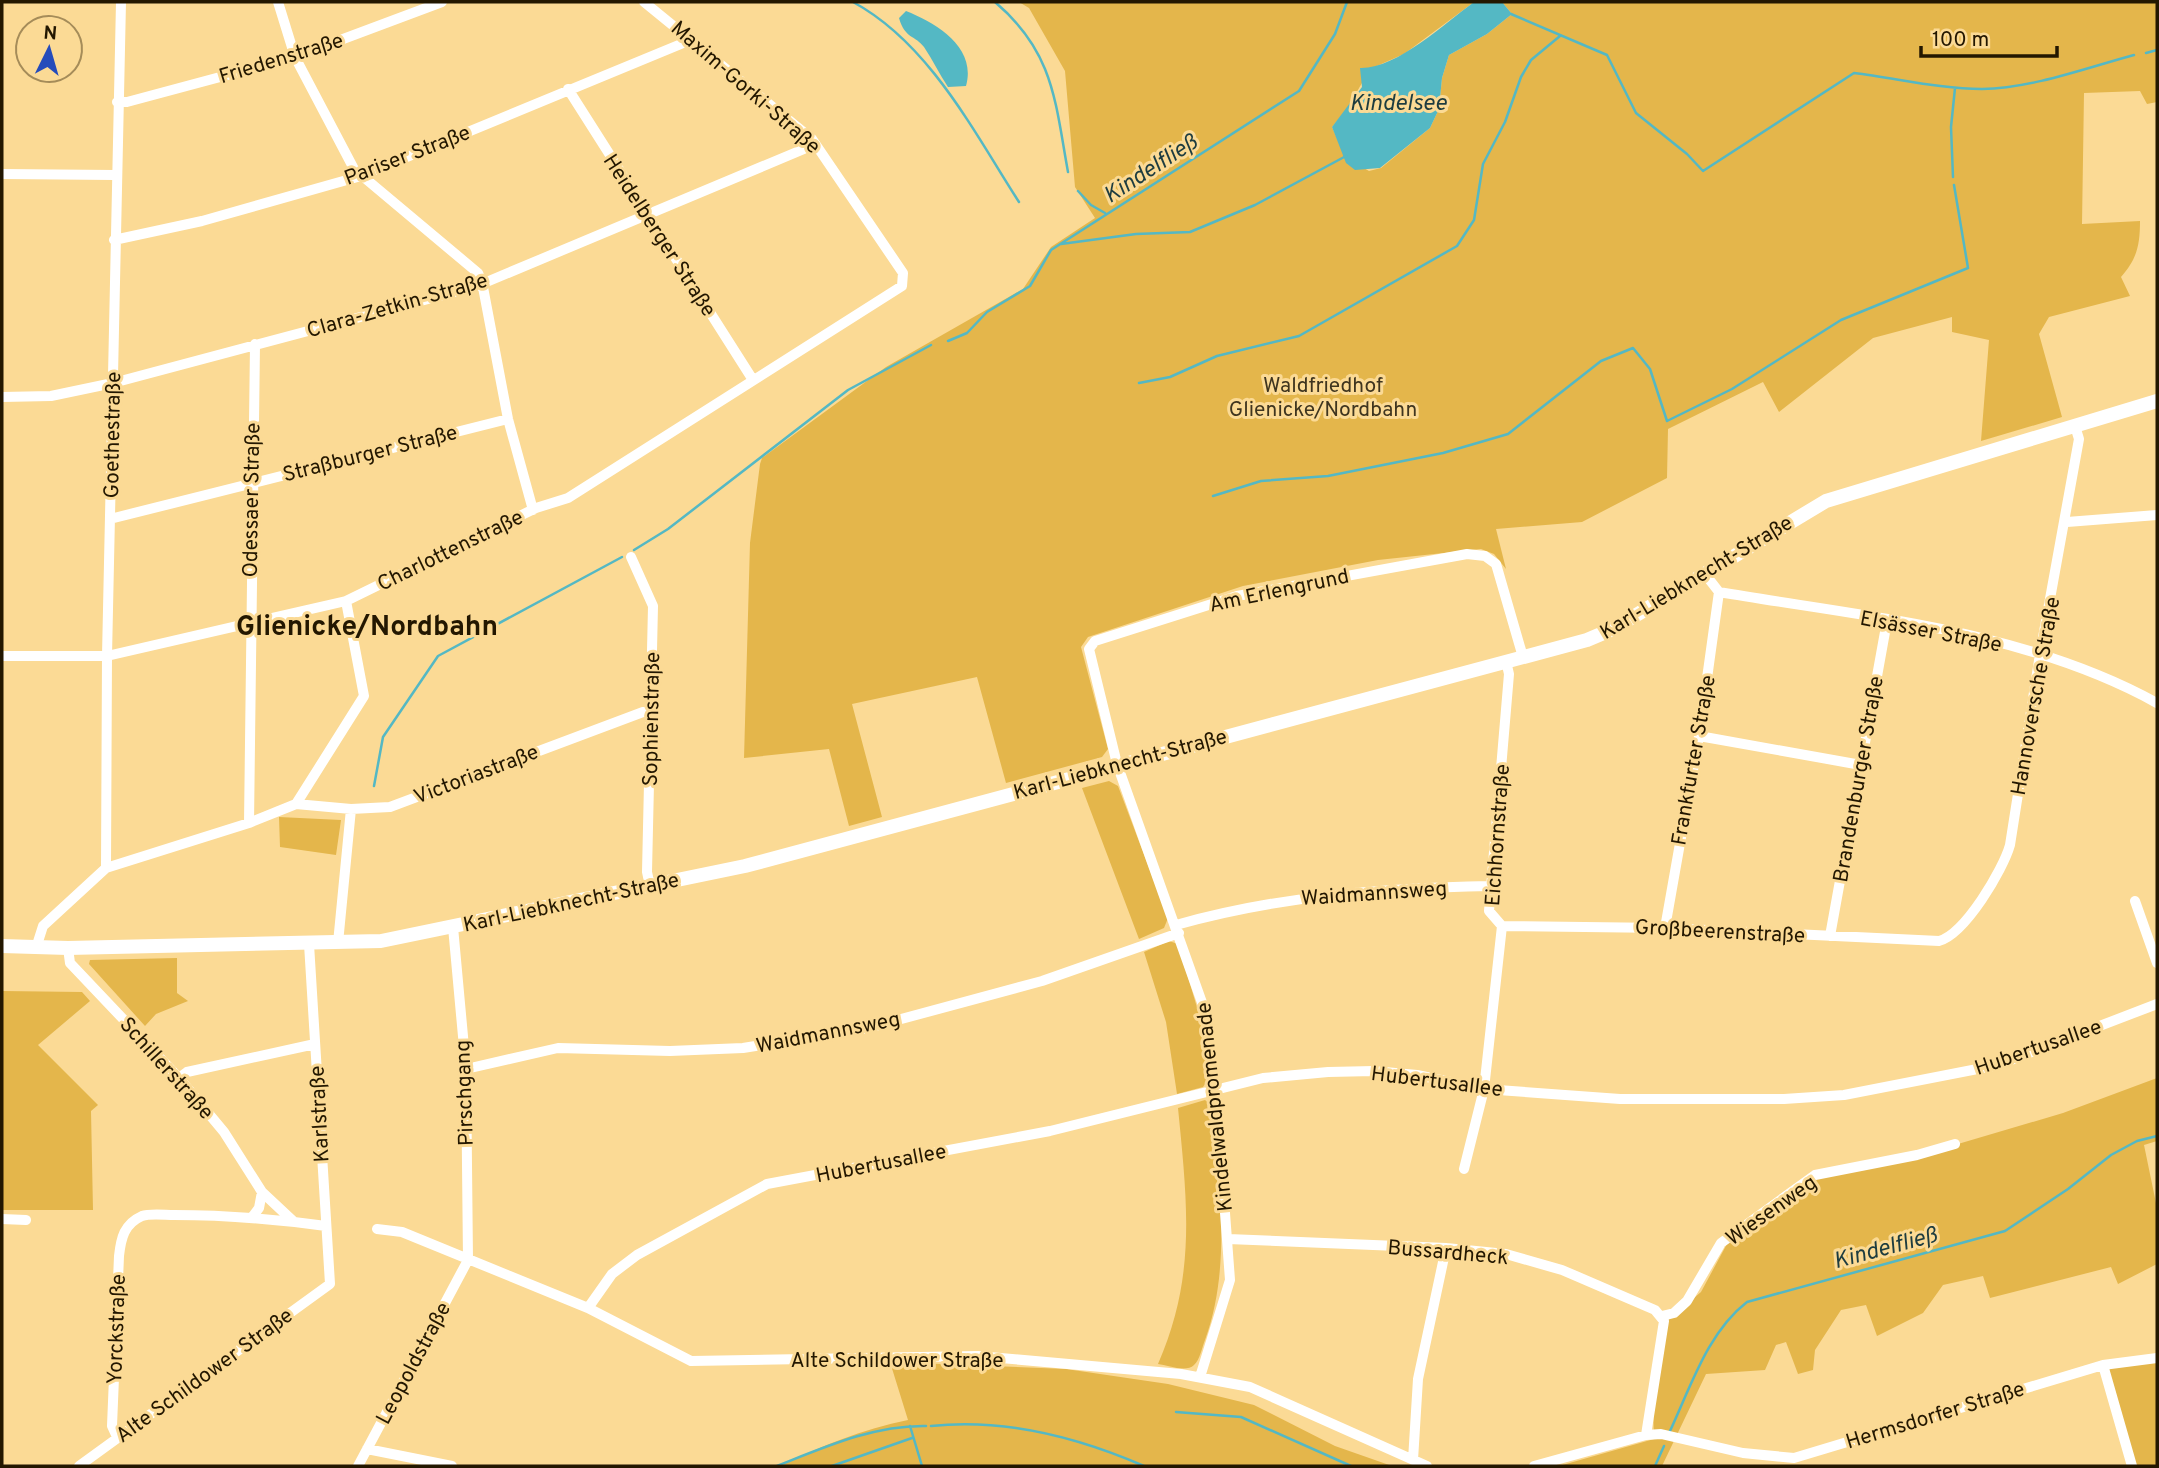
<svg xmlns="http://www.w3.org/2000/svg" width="2159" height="1468" viewBox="0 0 2159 1468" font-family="Overpass,sans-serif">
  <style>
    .green { fill: #e4b64b }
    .water { fill: #54b8c4 }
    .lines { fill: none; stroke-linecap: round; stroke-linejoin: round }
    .stream { stroke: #54b8c4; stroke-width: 2.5 }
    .street { stroke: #fff; stroke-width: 10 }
    .secondary { stroke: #fff; stroke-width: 14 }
    .labels { text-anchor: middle; stroke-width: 6; stroke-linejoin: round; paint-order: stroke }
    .street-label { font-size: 21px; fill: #231700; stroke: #fbda95 }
    .park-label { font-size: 21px; fill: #3f351f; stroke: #fbda95 }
    .water-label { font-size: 23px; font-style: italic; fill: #1d3c3f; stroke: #fbda95 }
    .district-label { font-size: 28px; font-weight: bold; fill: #231700; stroke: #fbda95 }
  </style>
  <rect width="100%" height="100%" fill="#fbda95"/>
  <path class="green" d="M 1019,2 L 1474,2 L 1404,54 L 1370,69 L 1347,109 L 1332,127 L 1345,157 L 1369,171 L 1381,168 L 1430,128 L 1439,109 L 1442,78 L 1449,55 L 1487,34 L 1512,14 L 1502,2 L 2157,2 L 2157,102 L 2147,104 L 2140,91 L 2084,93 L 2082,224 L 2140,221 C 2140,245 2137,259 2121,277 L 2130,296 L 2049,317 L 2039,334 L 2062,417 L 1981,441 L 1989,340 L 1952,332 L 1952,317 L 1873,338 L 1779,412 L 1763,382 L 1668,429 L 1667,478 L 1582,522 L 1496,529 L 1506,569 L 1494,554 L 1481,549 L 1378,560 L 1243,586 L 1088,637 L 1081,647 L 1108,749 L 1102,757 L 1006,783 L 977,677 L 852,704 L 882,817 L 849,826 L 829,749 L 744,758 L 750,543 L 760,464 L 762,458 L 886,367 L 1023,289 L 1051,247 L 1095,218 L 1075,187 L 1065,71 L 1029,8 Z
    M 1109,781 L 1118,786 L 1168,918 L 1164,928 L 1139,939 L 1082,788 Z
    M 279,817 L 341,820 L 336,855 L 280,847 Z
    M 1169,941 L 1178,944 L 1199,1014 L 1209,1078 L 1203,1087 L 1177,1094 L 1166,1022 L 1144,952 Z
    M 177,958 L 177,993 L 188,1001 L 156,1014 L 145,1026 L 89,964 L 90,960 Z
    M 2,991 L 82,992 L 90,1001 L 38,1045 L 98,1105 L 91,1111 L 93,1210 L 2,1210 Z
    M 2157,1078 L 2157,1141 L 2144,1145 L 2157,1208 L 2157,1264 L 2118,1284 L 2111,1267 L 1990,1298 L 1983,1276 L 1943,1285 L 1923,1313 L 1877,1336 L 1866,1305 L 1841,1310 L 1815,1350 L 1813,1370 L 1798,1374 L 1786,1342 L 1776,1345 L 1765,1370 L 1706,1374 L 1662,1466 L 1559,1466 L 1654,1439 L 1653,1404 L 1668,1320 L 1701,1292 L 1728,1242 L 1818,1178 L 1958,1144 L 2063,1113 Z
    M 1205,1100 L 1212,1106 C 1219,1182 1232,1266 1205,1340 C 1202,1347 1200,1360 1194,1365 C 1186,1373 1168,1365 1158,1364 C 1197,1275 1187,1201 1178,1108 Z
    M 2157,1358 L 2157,1466 L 2132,1466 L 2103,1365 Z
    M 890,1362 L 1066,1369 L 1168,1384 L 1254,1405 L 1335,1446 L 1392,1466 L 780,1466 C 821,1446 863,1429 908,1420 Z"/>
  <path class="water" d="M 1474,2 L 1502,2 L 1512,14 L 1487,34 L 1449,55 L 1442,78 L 1439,109 L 1430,128 L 1380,168 L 1355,170 L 1346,163 L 1332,127 L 1362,87 L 1360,68 C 1397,69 1445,23 1474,2 Z
    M 906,11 C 936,23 977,47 966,86 L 948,87 C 939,74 933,60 924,47 C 915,35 905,39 899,18 Z"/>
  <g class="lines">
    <path class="stream" d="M 853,2 C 929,43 974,132 1019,202
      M 995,2 C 1054,52 1055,101 1068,172
      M 1511,14 L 1607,55 L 1636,113 L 1687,154 L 1703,171 L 1854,73 C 1896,78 1940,89 1982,89 C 2033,88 2086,68 2134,55
      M 2146,53 L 2157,50
      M 1953,177 L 1951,127 L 1955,88
      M 1078,191 L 1091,205 L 1105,213
      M 1061,244 L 1136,234 L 1190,232 L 1255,205 L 1346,156
      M 948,341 L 967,333 L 987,312 L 1030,286 L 1051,250 L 1299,91 L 1335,34 L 1347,2
      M 1139,383 L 1170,377 L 1217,356 L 1299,336 L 1457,246 L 1474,220 L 1483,164 L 1505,122 L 1521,77 L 1531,60 L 1560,36
      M 1213,496 L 1261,481 L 1328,476 L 1443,453 L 1508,434 L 1601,361 L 1633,348 L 1650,369 L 1667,421 L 1732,389 L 1841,320 L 1968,268 L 1954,185
      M 634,550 L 668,529 L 848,390 L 931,345
      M 374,786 L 383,737 L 438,656 L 622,557
      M 1176,1412 L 1241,1417 L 1351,1466
      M 910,1426 L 922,1466
      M 931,1426 C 1005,1418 1077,1437 1144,1466
      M 1670,1431 C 1691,1386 1708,1332 1747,1302 L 2005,1231 L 2068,1189 L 2111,1155 L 2137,1141 L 2157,1136
      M 777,1466 C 825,1447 874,1425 926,1426
      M 832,1466 L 912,1438
      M 1655,1466 L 1664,1446"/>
    <path class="street" d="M 278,2 L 295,57 L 354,169 L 478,273 L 482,282 L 508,419 L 533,510
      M 568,89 L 753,380
      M 117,102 L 127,102 L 295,57 L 442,2
      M 2,174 L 115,175
      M 114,240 L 202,221 L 361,176 L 681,44 L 688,36
      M 2,397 L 51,396 L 113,383 L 477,286 L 804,149 L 812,139
      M 110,519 L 508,419
      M 2067,522 L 2157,515
      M 631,557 L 653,606 L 647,872 L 650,886
      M 1705,574 L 1719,592 C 1866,617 2025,630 2157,703
      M 2,656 L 107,656 L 346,601
      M 1699,736 L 1861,765
      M 296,804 L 351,809 L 390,807 L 643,712 L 652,711
      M 249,823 L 255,344
      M 106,868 L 107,656 L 121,2
      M 2135,901 L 2157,963
      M 1176,925 C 1279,896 1383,888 1490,886
      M 1502,926 L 1665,928 L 1939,941 C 1965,934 2003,870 2010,845 L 2040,654 L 2079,439 L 2075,426
      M 1665,928 L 1699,736 L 1719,592
      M 1830,936 L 1887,621
      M 338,943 L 351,809
      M 36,948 L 43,926 L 106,868 L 249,823 L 296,804 L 364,696 L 346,601 L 536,508 L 568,498 L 902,286 L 903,273 L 812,139 L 644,2
      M 68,948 L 70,963 L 179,1078 L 224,1132 L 262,1192 L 293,1221
      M 466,1069 L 558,1048 L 670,1051 L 743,1048 L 868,1028 L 1042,981 L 1179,933
      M 179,1078 L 187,1072 L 315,1044
      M 1464,1169 L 1484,1089 L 1502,926 L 1489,911 L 1509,674 L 1506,661
      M 253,1216 L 259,1208 L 262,1192
      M 2,1219 L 26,1220
      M 377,1229 L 402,1232 L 588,1308 L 691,1361 L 978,1356 L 1181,1374 L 1250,1387 L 1427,1466
      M 1228,1239 L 1446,1248 L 1506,1254 L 1562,1270 L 1655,1310 L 1664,1321 L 1646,1435
      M 588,1308 L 612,1274 L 637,1255 L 767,1184 L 1050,1131 L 1263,1078 L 1328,1072 L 1374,1071 L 1417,1075 L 1484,1089 L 1620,1099 L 1784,1099 L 1844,1095 L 1998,1065 L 2157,1004
      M 1662,1316 L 1674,1313 L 1687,1301 L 1721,1243 L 1815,1175 L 1917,1155 L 1955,1144
      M 2103,1365 L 2132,1466
      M 1200,1377 L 1230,1280 L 1216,1092 L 1205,1011 L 1117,764 L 1089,649 L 1095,641 L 1237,596 L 1467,554 L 1485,556 L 1496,564 L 1523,657
      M 117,1437 L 112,1426 L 119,1256 C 121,1238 124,1224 142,1216 C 150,1213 165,1215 174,1215 C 226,1215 275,1219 326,1226
      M 367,1449 L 452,1466
      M 1413,1460 L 1418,1379 L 1446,1248
      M 79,1466 L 330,1284 L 309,944
      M 358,1466 L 468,1260 L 466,1069 L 453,927
      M 1534,1466 L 1646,1435 L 1661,1434 L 1743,1453 L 1794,1458 L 2103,1365 L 2157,1358"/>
    <path class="secondary" d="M 2,946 L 68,948 L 381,941 L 745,866 L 1587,640 L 1613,629 L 1826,501 L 2157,401"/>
  </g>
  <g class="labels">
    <g class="street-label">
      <text transform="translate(281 58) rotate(-17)" y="7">Friedenstraße</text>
      <text transform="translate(746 87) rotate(41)" y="7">Maxim-Gorki-Straße</text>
      <text transform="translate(407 155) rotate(-21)" y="7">Pariser Straße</text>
      <text transform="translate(660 235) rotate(57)" y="7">Heidelberger Straße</text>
      <text transform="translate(397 305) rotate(-16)" y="7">Clara-Zetkin-Straße</text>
      <text transform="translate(112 435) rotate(-89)" y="7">Goethestraße</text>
      <text transform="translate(370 453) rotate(-14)" y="7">Straßburger Straße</text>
      <text transform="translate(251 500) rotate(-89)" y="7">Odessaer Straße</text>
      <text transform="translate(450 550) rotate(-26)" y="7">Charlottenstraße</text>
      <text transform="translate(1696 577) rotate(-31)" y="7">Karl-Liebknecht-Straße</text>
      <text transform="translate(1279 590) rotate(-12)" y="7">Am Erlengrund</text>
      <text transform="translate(1931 631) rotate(11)" y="7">Elsässer Straße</text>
      <text transform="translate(2035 696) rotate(-80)" y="7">Hannoversche Straße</text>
      <text transform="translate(651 719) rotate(-89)" y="7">Sophienstraße</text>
      <text transform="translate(1693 760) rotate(-80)" y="7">Frankfurter Straße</text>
      <text transform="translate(1120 764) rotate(-15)" y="7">Karl-Liebknecht-Straße</text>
      <text transform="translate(476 774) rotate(-21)" y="7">Victoriastraße</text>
      <text transform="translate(1858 779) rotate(-80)" y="7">Brandenburger Straße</text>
      <text transform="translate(1497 835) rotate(-86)" y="7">Eichhornstraße</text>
      <text transform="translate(1374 893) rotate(-4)" y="7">Waidmannsweg</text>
      <text transform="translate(571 902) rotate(-12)" y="7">Karl-Liebknecht-Straße</text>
      <text transform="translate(1720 931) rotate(3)" y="7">Großbeerenstraße</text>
      <text transform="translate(828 1032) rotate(-11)" y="7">Waidmannsweg</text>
      <text transform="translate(2038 1047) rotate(-19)" y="7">Hubertusallee</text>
      <text transform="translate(167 1068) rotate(48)" y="7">Schillerstraße</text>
      <text transform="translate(1437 1081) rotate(7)" y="7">Hubertusallee</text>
      <text transform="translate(464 1093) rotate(-92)" y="7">Pirschgang</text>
      <text transform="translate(1214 1107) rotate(-96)" y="7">Kindelwaldpromenade</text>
      <text transform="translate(319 1114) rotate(-93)" y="7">Karlstraße</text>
      <text transform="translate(881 1163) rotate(-11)" y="7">Hubertusallee</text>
      <text transform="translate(1771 1210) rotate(-35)" y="7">Wiesenweg</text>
      <text transform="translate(1448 1252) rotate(5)" y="7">Bussardheck</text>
      <text transform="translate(116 1329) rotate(-88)" y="7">Yorckstraße</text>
      <text x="897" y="1367">Alte Schildower Straße</text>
      <text transform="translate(413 1363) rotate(-62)" y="7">Leopoldstraße</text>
      <text transform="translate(204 1375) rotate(-36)" y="7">Alte Schildower Straße</text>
      <text transform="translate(1935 1415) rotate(-17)" y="7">Hermsdorfer Straße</text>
    </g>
    <g class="park-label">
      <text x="1323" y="392">Waldfriedhof<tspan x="1323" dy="24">Glienicke/Nordbahn</tspan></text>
    </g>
    <g class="water-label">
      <text x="1398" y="110">Kindelsee</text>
      <text transform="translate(1150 168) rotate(-33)" y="8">Kindelfließ</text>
      <text transform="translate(1885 1247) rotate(-15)" y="8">Kindelfließ</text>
    </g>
    <g class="district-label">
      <text x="367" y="635">Glienicke/Nordbahn</text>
    </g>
  </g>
  <rect width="2159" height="1468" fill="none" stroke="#231700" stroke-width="7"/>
  <g transform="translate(49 49) rotate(5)"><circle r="33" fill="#fbda95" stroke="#a58c59" stroke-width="2"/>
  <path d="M0-5L12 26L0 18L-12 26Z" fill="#254cbb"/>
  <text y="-10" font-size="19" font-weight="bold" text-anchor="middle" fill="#231700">N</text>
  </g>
  <path d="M1921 46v10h136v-10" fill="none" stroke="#231700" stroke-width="3.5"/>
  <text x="1932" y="46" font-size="21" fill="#231700" stroke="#fbda95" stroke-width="5" paint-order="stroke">100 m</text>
</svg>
